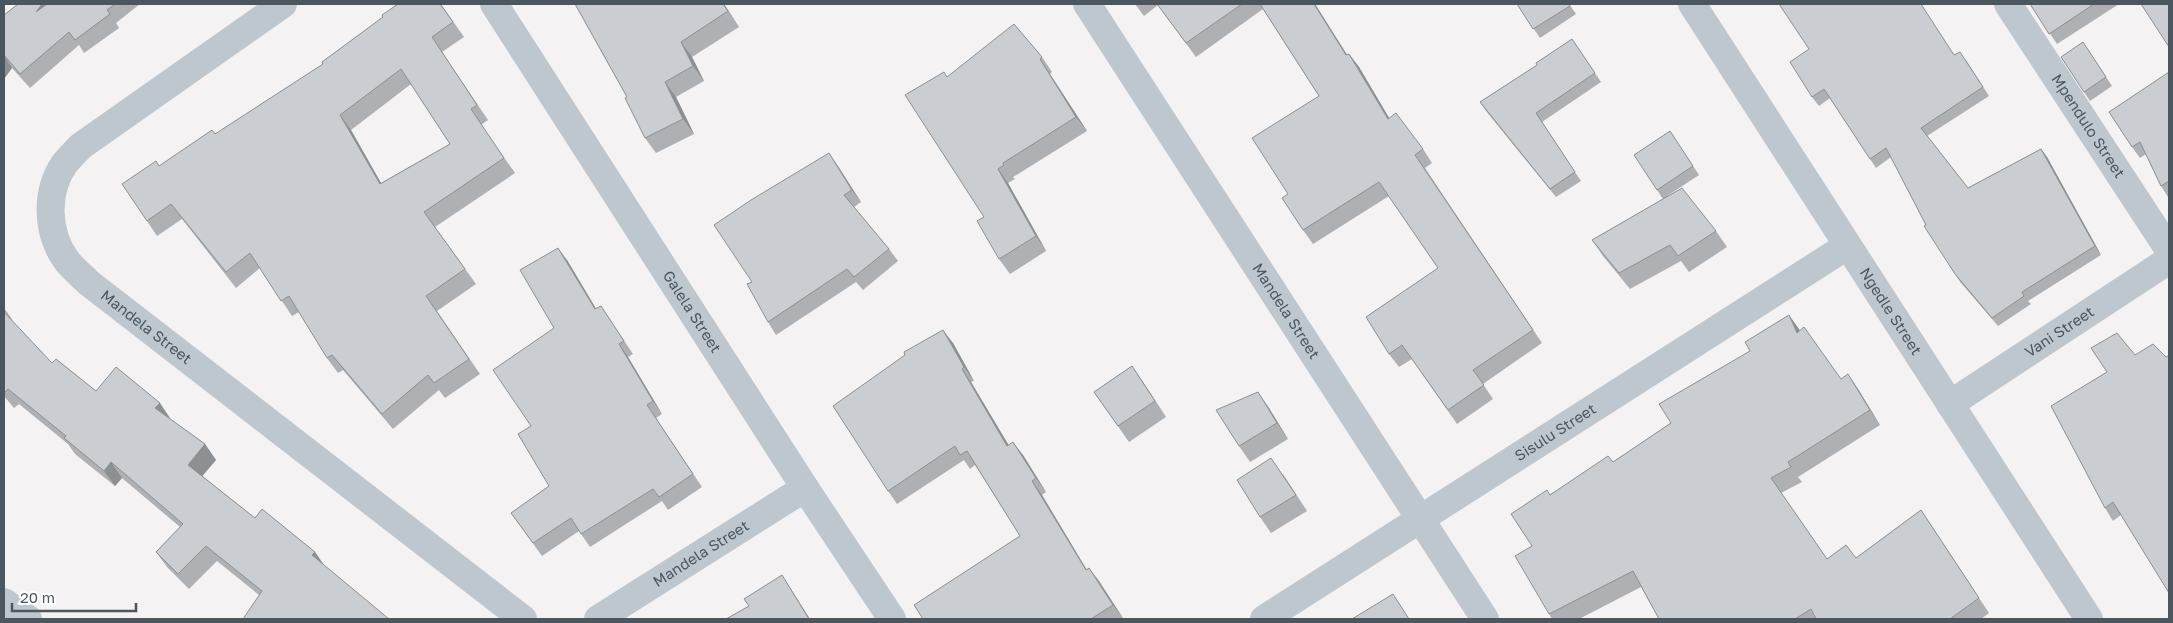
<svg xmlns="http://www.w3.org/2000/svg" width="2173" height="623" viewBox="0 0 2173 623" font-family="'Golos Text',sans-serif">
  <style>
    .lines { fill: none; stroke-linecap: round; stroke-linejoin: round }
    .minor { stroke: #bfc7ce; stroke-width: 28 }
    .tertiary { stroke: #bfc7ce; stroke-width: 28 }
    .wall { fill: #aeb0b4; fill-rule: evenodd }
    .shaded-wall { fill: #8d9092 }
    .building { fill: #cacdd1; stroke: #8d9092; fill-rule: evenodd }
    .labels { text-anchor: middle; stroke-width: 5; stroke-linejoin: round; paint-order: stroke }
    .street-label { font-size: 15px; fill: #4b565f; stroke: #fff }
  </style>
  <rect width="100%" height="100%" fill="#f4f2f2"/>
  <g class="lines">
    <g class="minor">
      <path id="s1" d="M 283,4 L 81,146 C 76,151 70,157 65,163 C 45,191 46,233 67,261 C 73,269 82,276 89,283 L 523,619"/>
      <path id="s2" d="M 494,4 L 805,488 L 892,619"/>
      <path id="s3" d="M 1087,4 L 1485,619"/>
      <path id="s4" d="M 2008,4 L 2169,250"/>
      <path id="s5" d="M 1950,404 L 2169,260"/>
      <path d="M 4,602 L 28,619"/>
      <path id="s6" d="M 598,619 L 805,488"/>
    </g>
    <g class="tertiary">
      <path id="s7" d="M 1692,4 L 2089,619"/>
      <path id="s8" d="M 1264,619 L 1847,246"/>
    </g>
  </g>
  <path class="wall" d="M 42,4 L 140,4 L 116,23 L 119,28 L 84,53 L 79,45 L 30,88 L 12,68 L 4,79 L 4,15 Z
    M 441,4 L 464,37 L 442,52 L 488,120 L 481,125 L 515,173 L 435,227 L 476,284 L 437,311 L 480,374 L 445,398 L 439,390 L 393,429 L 343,370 L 338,373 L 327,358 L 299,312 L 292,316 L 260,268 L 236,288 L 182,219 L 157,236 L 147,221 L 159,166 ZM 411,84 L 450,144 L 381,183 L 351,130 Z
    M 575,4 L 724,4 L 739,27 L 692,57 L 704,81 L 676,97 L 694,134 L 656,153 L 645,138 L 627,97 Z
    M 1135,4 L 1315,4 L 1347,55 L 1349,54 L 1359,67 L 1389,118 L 1423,149 L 1432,163 L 1425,168 L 1542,343 L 1483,384 L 1493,399 L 1457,424 L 1412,359 L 1399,367 L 1389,354 L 1438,268 L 1389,196 L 1313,244 L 1303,230 L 1288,194 L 1319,96 L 1263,9 L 1196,57 L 1158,5 L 1144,16 Z
    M 1517,4 L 1569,4 L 1576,14 L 1540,38 Z
    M 2030,4 L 2119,4 L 2057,44 Z
    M 1572,39 L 1601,82 L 1542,122 L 1581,181 L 1556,197 L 1486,111 L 1480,102 L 1537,65 Z
    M 1809,49 L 1955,55 L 1966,60 L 1989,96 L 1927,136 L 1968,188 L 2041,149 L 2047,157 L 2101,255 L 2028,301 L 2031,304 L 1998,326 L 1961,283 L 1955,274 L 1926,225 L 1891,157 L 1876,168 L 1830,98 L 1819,106 L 1812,97 Z
    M 2089,51 L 2112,86 L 2090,101 L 2084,92 Z
    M 1042,57 L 1052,72 L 1050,74 L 1087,131 L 1013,177 L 1015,179 L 1008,183 L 1046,251 L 1010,274 L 999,259 L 948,77 Z
    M 2169,72 L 2169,197 L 2168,197 L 2161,186 L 2146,154 L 2140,158 L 2132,147 Z
    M 1670,131 L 1699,175 L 1667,196 L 1716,231 L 1727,247 L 1689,272 L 1681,261 L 1630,289 L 1603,256 L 1592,240 L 1663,199 L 1657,190 Z
    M 829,153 L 861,202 L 854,207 L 889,249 L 898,261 L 863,290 L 856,282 L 776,335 L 768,322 L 752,282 Z
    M 567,260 L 596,309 L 601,306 L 633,354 L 628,357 L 662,414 L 656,418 L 702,487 L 668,510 L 662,501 L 590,547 L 579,531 L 542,556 L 511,513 L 549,486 L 531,426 L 554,328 Z
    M 4,308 L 12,319 L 11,320 L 52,363 L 96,391 L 170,418 L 170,419 L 205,444 L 216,460 L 202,476 L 255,518 L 315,552 L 325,566 L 259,595 L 217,561 L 189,589 L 167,567 L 156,552 L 180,527 L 122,478 L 115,486 L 75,454 L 68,444 L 19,404 L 14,408 L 4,396 Z
    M 1800,330 L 1841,379 L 1858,389 L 1880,425 L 1798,477 L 1802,482 L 1781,493 L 1827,559 L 1856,558 L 1921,510 L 1989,613 L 1981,619 L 1659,619 L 1641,587 L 1579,619 L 1552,619 L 1549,614 L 1532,546 L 1550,494 L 1613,462 L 1671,423 L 1750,351 Z
    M 953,343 L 974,381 L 971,382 L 1008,445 L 1023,455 L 1046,492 L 1042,495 L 1087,570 L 1089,568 L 1123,618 L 1121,619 L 923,619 L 1020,536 L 975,465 L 970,469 L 964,460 L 897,504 L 888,491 Z
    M 2135,355 L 2121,515 L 2113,521 L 2105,508 Z
    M 1132,366 L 1166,417 L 1129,442 L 1094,392 Z
    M 1269,408 L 1288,439 L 1250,462 L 1239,446 Z
    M 1283,474 L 1307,511 L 1271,533 L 1260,517 Z"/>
  <path class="shaded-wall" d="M 42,4 L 56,4 L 36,12 Z
    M 723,4 L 724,4 L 739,27 L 728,11 Z
    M 1314,4 L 1315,4 L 1356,69 L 1346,55 Z
    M 681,42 L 692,57 L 704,81 L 693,66 Z
    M 1349,54 L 1359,67 L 1398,133 L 1388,119 Z
    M 4,55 L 12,68 L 4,79 Z
    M 1040,59 L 1050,74 L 1087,131 L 1076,117 Z
    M 665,82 L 676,97 L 694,134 L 683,119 Z
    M 340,115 L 351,130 L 390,199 L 380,184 Z
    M 2041,149 L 2047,157 L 2101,255 L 2095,246 Z
    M 829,153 L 838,166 L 861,202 L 852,190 Z
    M 998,169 L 1008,183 L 1046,251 L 1036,236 Z
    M 558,248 L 567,260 L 604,322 L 595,309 Z
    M 1789,315 L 1799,329 L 1807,348 L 1797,333 Z
    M 943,330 L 953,343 L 974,381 L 964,367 Z
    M 619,344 L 628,357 L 662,414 L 653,401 Z
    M 1132,366 L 1143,382 L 1166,417 L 1155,401 Z
    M 962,369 L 971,382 L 1017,459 L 1007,446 Z
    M 1848,374 L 1858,389 L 1880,425 L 1870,410 Z
    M 1258,392 L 1269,408 L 1288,439 L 1277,423 Z
    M 160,403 L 170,418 L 166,424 L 155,408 Z
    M 1013,442 L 1023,455 L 1046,492 L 1036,478 Z
    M 205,444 L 216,460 L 199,480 L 188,465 Z
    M 111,462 L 122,478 L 115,486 L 104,471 Z
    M 1032,481 L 1042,495 L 1095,584 L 1086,570 Z
    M 315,552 L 325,567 L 312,555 Z
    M 1089,568 L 1099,581 L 1123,618 L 1113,605 Z
    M 782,575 L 791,589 L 810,619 L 809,619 Z"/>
  <path class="building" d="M 18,4 L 42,4 L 36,12 L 47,4 L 115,4 L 107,10 L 110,14 L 75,40 L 69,32 L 20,74 L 4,55 L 4,15 Z
    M 398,4 L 440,4 L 453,22 L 432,37 L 477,105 L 471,109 L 504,158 L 424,212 L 465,269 L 426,296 L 469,359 L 434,383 L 428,375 L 382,414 L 332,355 L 327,358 L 289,296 L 281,301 L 250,253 L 226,272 L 171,204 L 147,221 L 122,184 L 156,161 L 159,166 L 212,130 L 215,134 L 323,64 L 322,62 L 383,17 L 382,15 ZM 401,69 L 450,144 L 380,184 L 340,115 Z
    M 575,4 L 723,4 L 728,11 L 681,42 L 693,66 L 665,82 L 683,119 L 645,138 L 625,98 L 627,97 Z
    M 1157,4 L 1242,4 L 1186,43 Z
    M 1260,4 L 1314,4 L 1346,55 L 1349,54 L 1388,119 L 1396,113 L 1423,149 L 1415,155 L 1533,330 L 1473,370 L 1484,385 L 1448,410 L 1402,345 L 1389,354 L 1366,317 L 1438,268 L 1379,182 L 1303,230 L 1282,198 L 1288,194 L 1252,138 L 1319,96 Z
    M 1517,4 L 1569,4 L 1570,6 L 1533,29 Z
    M 1779,4 L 1921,4 L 1954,55 L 1960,52 L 1983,87 L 1921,128 L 1968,188 L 2041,149 L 2095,246 L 2022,292 L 2024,296 L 1992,318 L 1955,274 L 1924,226 L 1926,225 L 1886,148 L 1870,159 L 1824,89 L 1812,97 L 1790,62 L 1809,49 Z
    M 2030,4 L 2094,4 L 2049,34 Z
    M 2141,4 L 2169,4 L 2169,47 Z
    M 1014,24 L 1042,57 L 1040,59 L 1076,117 L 1003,163 L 1004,165 L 998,169 L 1036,236 L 999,259 L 977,221 L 984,217 L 905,95 L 944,72 L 947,77 Z
    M 1572,39 L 1595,73 L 1536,113 L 1575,172 L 1550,189 L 1480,102 L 1537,65 L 1536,63 Z
    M 2083,42 L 2106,77 L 2084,92 L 2061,57 Z
    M 2169,72 L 2169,181 L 2161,186 L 2140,142 L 2132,147 L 2109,112 Z
    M 1670,131 L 1693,166 L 1657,190 L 1634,155 Z
    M 829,153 L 852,190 L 844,195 L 889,249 L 854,277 L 847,269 L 768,322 L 747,284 L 752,282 L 714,225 L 751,200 Z
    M 1682,188 L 1716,231 L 1678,256 L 1670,245 L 1619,273 L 1592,240 Z
    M 558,248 L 595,309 L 601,306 L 624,341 L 619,344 L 653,401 L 647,405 L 693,474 L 659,497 L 653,489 L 581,534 L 571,518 L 533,543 L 511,513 L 549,486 L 518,434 L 531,426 L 493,370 L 554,328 L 520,270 Z
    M 4,312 L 52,363 L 56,359 L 96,391 L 116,367 L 160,403 L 155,408 L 205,444 L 188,465 L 255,518 L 262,509 L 315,552 L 312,555 L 389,619 L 243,619 L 262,591 L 206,546 L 178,574 L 156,552 L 183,524 L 111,462 L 104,471 L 64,438 L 66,436 L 8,389 L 4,393 Z
    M 1789,315 L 1797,333 L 1804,327 L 1841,379 L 1848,374 L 1870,410 L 1788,462 L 1791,467 L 1771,478 L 1827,559 L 1846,545 L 1856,558 L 1921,510 L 1979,598 L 1950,619 L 1816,619 L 1811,609 L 1795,619 L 1659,619 L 1633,571 L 1549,614 L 1515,556 L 1532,546 L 1511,514 L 1547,490 L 1550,495 L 1608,456 L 1613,462 L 1671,423 L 1659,404 L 1750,351 L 1745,342 Z
    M 943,330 L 964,367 L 962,369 L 1007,446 L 1013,442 L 1036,478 L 1032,481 L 1086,570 L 1089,568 L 1113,605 L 1091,619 L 923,619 L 914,605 L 1020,536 L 967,451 L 960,455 L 955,446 L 888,491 L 833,406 L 905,355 L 904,352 Z
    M 2117,333 L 2135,355 L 2153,344 L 2166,357 L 2169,355 L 2169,593 L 2113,502 L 2105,508 L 2051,406 L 2107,372 L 2091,348 Z
    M 1132,366 L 1155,401 L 1118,426 L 1094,392 Z
    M 1258,392 L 1277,423 L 1239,446 L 1216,410 Z
    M 1271,458 L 1296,495 L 1260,517 L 1237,480 Z
    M 782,575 L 809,619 L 726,619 L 749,606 L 744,599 Z
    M 1393,594 L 1409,619 L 1352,619 Z"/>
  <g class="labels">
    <g class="street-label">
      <text dy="5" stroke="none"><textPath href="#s4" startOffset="146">Mpendulo Street</textPath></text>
      <text dy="5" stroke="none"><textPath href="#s3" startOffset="366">Mandela Street</textPath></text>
      <text dy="5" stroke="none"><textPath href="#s2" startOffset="366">Galela Street</textPath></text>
      <text dy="5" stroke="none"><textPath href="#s7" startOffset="366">Ngedle Street</textPath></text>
      <text dy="5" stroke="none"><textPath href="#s1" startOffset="478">Mandela Street</textPath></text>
      <text dy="5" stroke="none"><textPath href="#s5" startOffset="131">Vani Street</textPath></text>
      <text dy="5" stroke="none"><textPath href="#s8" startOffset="346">Sisulu Street</textPath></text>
      <text dy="5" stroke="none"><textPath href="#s6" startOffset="122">Mandela Street</textPath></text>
    </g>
  </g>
  <rect width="2173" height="623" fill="none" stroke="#4b565f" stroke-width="10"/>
  <path d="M12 603v8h124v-8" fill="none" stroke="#4b565f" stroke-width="2.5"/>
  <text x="20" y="603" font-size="15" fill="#4b565f" stroke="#ffffff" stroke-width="4" paint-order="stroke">20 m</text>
</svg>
